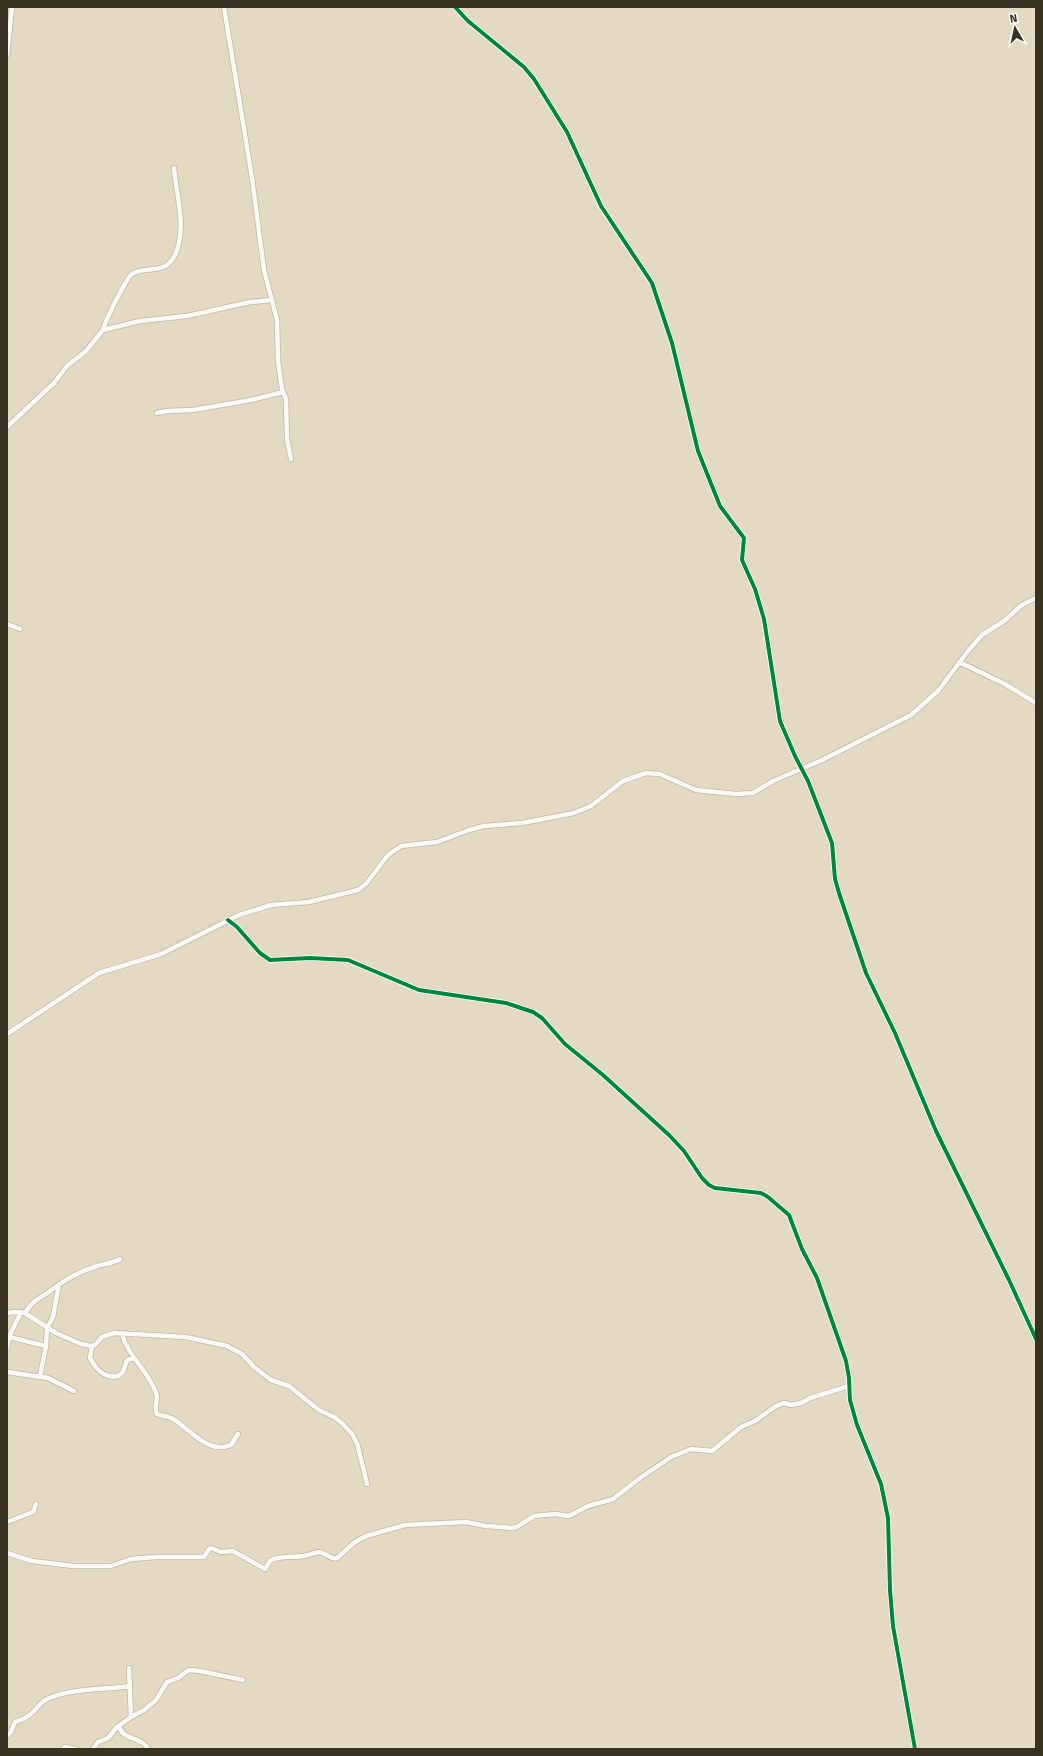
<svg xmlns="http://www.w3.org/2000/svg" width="1043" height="1756" viewBox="0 0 1043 1756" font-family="'Fira Sans',sans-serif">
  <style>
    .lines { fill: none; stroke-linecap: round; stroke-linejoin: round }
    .street-casing { stroke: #bfb7a7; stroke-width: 6 }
    .street { stroke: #fbf9f6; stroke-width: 4.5 }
    .cycleway-casing { stroke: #fff; stroke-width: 6 }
    .cycleway { stroke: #00873e; stroke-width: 4 }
  </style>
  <rect width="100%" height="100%" fill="#e4dac4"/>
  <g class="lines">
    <g class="street-casing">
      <path id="street" d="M 224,7 L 252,178 L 264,270 L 277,320 L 278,361 L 282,389 L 286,399 L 287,439 L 291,459
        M 455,7 L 468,21 L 524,67 L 534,79 L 567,132 L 601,206 L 652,283 L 672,343 L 698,451 L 720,506 L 744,538 L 742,560 L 755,589 L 764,619 L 780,721 L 795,756 L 808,781 L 832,843 L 835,879 L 839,893 L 866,973 L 895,1033 L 936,1131 L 1009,1280 L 1036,1339
        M 7,55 L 12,7
        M 103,330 C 104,323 127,277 132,274 C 148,264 167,278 177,250 C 186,223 176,194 174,168
        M 157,413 L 167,411 L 193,410 L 251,400 L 283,392
        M 7,427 L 54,383 L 67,366 L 86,351 L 103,330 L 140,321 L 187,316 L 250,302 L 272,300
        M 7,624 L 20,629
        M 959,662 L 1005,684 L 1036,703
        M 228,920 L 237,927 L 260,953 L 270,960 L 310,958 L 348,960 L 419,990 L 506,1003 L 533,1012 L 542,1018 L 565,1044 L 603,1075 L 669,1135 L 684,1151 L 702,1178 L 709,1185 L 715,1188 L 761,1193 L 768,1197 L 789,1215 L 802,1249 L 817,1278 L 846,1361 L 849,1378 L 850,1400 L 857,1425 L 881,1484 L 888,1518 L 890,1590 L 893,1626 L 915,1749
        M 7,1034 L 99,973 L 161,954 L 239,915 L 271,905 L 309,902 L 358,890 L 366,884 L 388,855 L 401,846 L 437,842 L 469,830 L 484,826 L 522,823 L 574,813 L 591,806 L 623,781 L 646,773 L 660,774 L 696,790 L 736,794 L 753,793 L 773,781 L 822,760 L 911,715 L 938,691 L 968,651 L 982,635 L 1004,621 L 1022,605 L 1036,598
        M 7,1313 L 16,1312 L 25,1313 L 56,1333 L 81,1344 L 91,1346 L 95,1345 L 102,1337 L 114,1333 L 186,1337 L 227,1346 L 242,1354 L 254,1367 L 271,1380 L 289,1386 L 319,1410 L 334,1417 L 343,1424 L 352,1434 L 357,1443 L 367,1484
        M 25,1313 C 35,1298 37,1301 50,1291 C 68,1278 76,1273 97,1266 C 105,1263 112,1264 120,1259
        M 122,1334 C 128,1357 149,1371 156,1393 C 159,1400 153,1407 157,1414 C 162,1416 168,1416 173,1419 C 190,1429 208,1455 231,1445 L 238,1434
        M 9,1337 L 46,1346
        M 92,1346 L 90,1358 C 96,1369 105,1379 118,1376 L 123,1372 L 127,1360 L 134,1358
        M 7,1348 L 9,1337 L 21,1312
        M 7,1372 L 48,1378 L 74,1391
        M 40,1376 L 46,1346 L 47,1328 L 53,1317 L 59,1284
        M 7,1522 L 33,1512 L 36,1504
        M 7,1553 L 32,1561 L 73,1566 L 111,1566 L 131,1559 L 156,1557 L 204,1557 L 209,1549 L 211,1548 L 221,1552 L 233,1551 L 265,1569 L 270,1561 C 280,1555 294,1558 304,1556 C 310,1555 315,1552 320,1552 C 327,1553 330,1560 337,1558 L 355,1542 L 366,1536 L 405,1525 L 466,1522 L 486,1526 L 512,1528 L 517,1527 L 534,1516 L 555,1514 L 569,1516 L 588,1506 L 613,1499 L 640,1478 L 671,1457 L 691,1449 L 712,1451 L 741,1427 L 755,1421 L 776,1406 L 784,1403 L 791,1405 L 801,1403 L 810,1398 L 849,1386
        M 131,1717 L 144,1710 L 156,1700 L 167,1682 L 178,1678 L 189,1670 L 200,1671 L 243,1680
        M 119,1726 C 122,1741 142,1736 148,1749
        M 7,1736 L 11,1732 L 15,1722 C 22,1720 28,1717 33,1712 C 38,1707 41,1702 47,1699 C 71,1688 103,1690 130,1686
        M 63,1749 L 65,1747 L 76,1749
        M 93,1749 L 98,1742 L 108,1738 L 117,1727 L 131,1717 L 129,1668"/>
    </g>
    <use href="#street" class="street"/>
    <g class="cycleway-casing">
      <path id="cycleway" d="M 455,7 L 468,21 L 524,67 L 534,79 L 567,132 L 601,206 L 652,283 L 672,343 L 698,451 L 720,506 L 744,538 L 742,560 L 755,589 L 764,619 L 780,721 L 795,756 L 808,781 L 832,843 L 835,879 L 839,893 L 866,973 L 895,1033 L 936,1131 L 1009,1280 L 1036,1339
        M 228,920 L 237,927 L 260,953 L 270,960 L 310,958 L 348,960 L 419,990 L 506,1003 L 533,1012 L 542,1018 L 565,1044 L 603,1075 L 669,1135 L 684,1151 L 702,1178 L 709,1185 L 715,1188 L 761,1193 L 768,1197 L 789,1215 L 802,1249 L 817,1278 L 846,1361 L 849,1378 L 850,1400 L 857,1425 L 881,1484 L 888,1518 L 890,1590 L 893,1626 L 915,1749"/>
    </g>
    <use href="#cycleway" class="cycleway"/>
  </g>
  <rect width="1043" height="1756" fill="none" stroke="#393223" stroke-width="16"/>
  <g transform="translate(1015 28) rotate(351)" stroke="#ffffff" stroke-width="3" paint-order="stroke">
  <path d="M0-3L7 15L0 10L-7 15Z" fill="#393223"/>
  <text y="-6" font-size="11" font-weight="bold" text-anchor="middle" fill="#393223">N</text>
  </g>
</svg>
